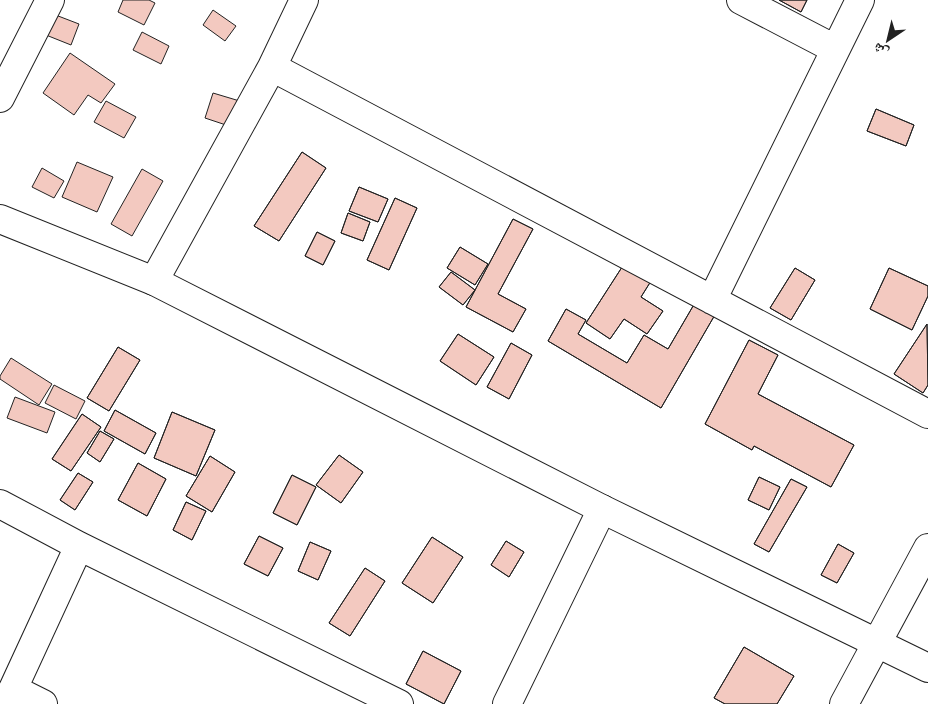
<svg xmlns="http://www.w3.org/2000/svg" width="928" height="704" viewBox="0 0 928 704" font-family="Roboto,'Noto Naskh Arabic',sans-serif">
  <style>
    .building { fill: #f3c9c0; stroke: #222 }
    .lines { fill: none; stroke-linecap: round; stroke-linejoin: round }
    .minor-casing { stroke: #222; stroke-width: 30 }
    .tertiary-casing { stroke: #222; stroke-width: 30 }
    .minor { stroke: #fff; stroke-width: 28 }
    .tertiary { stroke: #fff; stroke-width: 28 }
  </style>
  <rect width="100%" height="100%" fill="#fff"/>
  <path class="building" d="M 123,0 L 149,0 L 155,3 L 144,25 L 118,12 Z
    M 779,0 L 807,0 L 801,12 Z
    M 779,0 L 807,0 L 801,12 Z
    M 213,10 L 236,26 L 225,41 L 203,25 Z
    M 53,14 L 79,24 L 71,45 L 46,35 Z
    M 142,32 L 169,46 L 161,64 L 133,50 Z
    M 70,53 L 115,84 L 101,103 L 88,95 L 74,115 L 43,93 Z
    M 213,93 L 243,102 L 235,128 L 205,118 Z
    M 106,101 L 136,117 L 124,138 L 94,122 Z
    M 876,109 L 914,125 L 906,146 L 867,131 Z
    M 876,109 L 914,125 L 906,146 L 867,131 Z
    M 302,152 L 326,168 L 279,241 L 254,226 Z
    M 302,152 L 326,168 L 279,241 L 254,226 Z
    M 77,162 L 113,177 L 97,212 L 62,197 Z
    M 42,168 L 64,181 L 54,198 L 32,187 Z
    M 142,169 L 163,181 L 132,236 L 111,224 Z
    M 359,187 L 388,199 L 378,222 L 349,211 Z
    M 359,187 L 388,199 L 378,222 L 349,211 Z
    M 395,198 L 417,208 L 389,270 L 367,260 Z
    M 395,198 L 417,208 L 389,270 L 367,260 Z
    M 348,213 L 370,222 L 363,241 L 341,233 Z
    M 348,213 L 370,222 L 363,241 L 341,233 Z
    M 513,219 L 533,229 L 498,294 L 526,309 L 513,332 L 466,307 Z
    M 513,219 L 533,229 L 498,294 L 526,309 L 513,332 L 466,307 Z
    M 317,232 L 335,241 L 323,265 L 305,256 Z
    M 317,232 L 335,241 L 323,265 L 305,256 Z
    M 460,247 L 488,264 L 475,285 L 447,268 Z
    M 460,247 L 488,264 L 475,285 L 447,268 Z
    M 624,264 L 651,281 L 641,297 L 663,311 L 647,334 L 624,319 L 610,339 L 586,323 Z
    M 624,264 L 651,281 L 641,297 L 663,311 L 647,334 L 624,319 L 610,339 L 586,323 Z
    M 795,268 L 815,280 L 791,320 L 770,308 Z
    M 795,268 L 815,280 L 791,320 L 770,308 Z
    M 889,268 L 928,286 L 928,296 L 912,330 L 870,309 Z
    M 889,268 L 928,286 L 928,296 L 912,330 L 870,309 Z
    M 451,272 L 475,290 L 463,305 L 439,287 Z
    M 451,272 L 475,290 L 463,305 L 439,287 Z
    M 696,301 L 716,313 L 661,408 L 548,341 L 566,309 L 586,320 L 578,334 L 627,363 L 644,335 L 668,349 Z
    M 696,301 L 716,313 L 661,408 L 548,341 L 566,309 L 586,320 L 578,334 L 627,363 L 644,335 L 668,349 Z
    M 927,324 L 928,385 L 923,393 L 894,374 Z
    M 927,324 L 928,385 L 923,393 L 894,374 Z
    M 458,334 L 494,357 L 476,385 L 440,361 Z
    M 458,334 L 494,357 L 476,385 L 440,361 Z
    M 749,340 L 778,355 L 758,394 L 854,445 L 831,487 L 754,446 L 752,450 L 705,424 Z
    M 749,340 L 778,355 L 758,394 L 854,445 L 831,487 L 754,446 L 752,450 L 705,424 Z
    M 511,343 L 532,355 L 509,399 L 487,387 Z
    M 511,343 L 532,355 L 509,399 L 487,387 Z
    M 118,347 L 140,360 L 109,411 L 87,398 Z
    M 118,347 L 140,360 L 109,411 L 87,398 Z
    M 11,358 L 52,384 L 39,405 L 0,379 L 0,376 Z
    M 54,385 L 85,401 L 76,419 L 45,403 Z
    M 15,397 L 55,412 L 47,433 L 7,418 Z
    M 115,410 L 156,433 L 145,454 L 104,431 Z
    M 115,410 L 156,433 L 145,454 L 104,431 Z
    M 172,412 L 215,430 L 196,476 L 154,458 Z
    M 172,412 L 215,430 L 196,476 L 154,458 Z
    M 82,414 L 101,427 L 71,471 L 52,459 Z
    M 82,414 L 101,427 L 71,471 L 52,459 Z
    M 100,431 L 114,439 L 100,462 L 87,453 Z
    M 100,431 L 114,439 L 100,462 L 87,453 Z
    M 339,455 L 363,472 L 341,503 L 316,485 Z
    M 339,455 L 363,472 L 341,503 L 316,485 Z
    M 210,456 L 235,472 L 212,512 L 186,496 Z
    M 210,456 L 235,472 L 212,512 L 186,496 Z
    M 138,463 L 166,479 L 147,516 L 118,500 Z
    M 138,463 L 166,479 L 147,516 L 118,500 Z
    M 78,473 L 93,482 L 75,510 L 60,500 Z
    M 78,473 L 93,482 L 75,510 L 60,500 Z
    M 292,475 L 316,487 L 297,525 L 273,513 Z
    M 292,475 L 316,487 L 297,525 L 273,513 Z
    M 759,477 L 780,487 L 769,510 L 748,500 Z
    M 759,477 L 780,487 L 769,510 L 748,500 Z
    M 791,479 L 807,487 L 769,552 L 754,544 Z
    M 791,479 L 807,487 L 769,552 L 754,544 Z
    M 186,502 L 206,511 L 192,540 L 173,530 Z
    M 186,502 L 206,511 L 192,540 L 173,530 Z
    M 259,536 L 283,548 L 268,576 L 244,564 Z
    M 259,536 L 283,548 L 268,576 L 244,564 Z
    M 432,537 L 463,557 L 433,603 L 402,583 Z
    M 432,537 L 463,557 L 433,603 L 402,583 Z
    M 506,541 L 524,552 L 509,577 L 491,565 Z
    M 506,541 L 524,552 L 509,577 L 491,565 Z
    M 310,542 L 331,551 L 318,580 L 298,571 Z
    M 310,542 L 331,551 L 318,580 L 298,571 Z
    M 838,544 L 854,553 L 837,583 L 821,575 Z
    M 838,544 L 854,553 L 837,583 L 821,575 Z
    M 365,568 L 385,581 L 350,636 L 329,623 Z
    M 365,568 L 385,581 L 350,636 L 329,623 Z
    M 744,647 L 794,676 L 777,704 L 725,704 L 714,698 Z
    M 744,647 L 794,676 L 777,704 L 725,704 L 714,698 Z
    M 423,651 L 461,671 L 444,704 L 406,684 Z
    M 423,651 L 461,671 L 444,704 L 406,684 Z"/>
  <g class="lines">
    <g class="minor-casing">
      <path id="minor" d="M 741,0 L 835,49
        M 272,67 L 928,414
        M 0,98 L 50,0
        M 154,281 L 272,67 L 304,0
        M 712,300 L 860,0
        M 0,504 L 79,546 L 399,704
        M 13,689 L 43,704
        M 4,704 L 13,689 L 79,546
        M 507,704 L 602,509
        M 844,704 L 928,548"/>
    </g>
    <g class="tertiary-casing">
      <path id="tertiary" d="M 0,219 L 154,281 L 602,509 L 928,668"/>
    </g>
    <use href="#minor" class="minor"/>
    <use href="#tertiary" class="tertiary"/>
  </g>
  <g transform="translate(888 40) rotate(215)" stroke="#ffffff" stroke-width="4" paint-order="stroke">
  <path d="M0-4L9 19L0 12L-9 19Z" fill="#222222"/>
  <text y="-8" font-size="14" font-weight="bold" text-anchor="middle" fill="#222222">ش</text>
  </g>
</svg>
